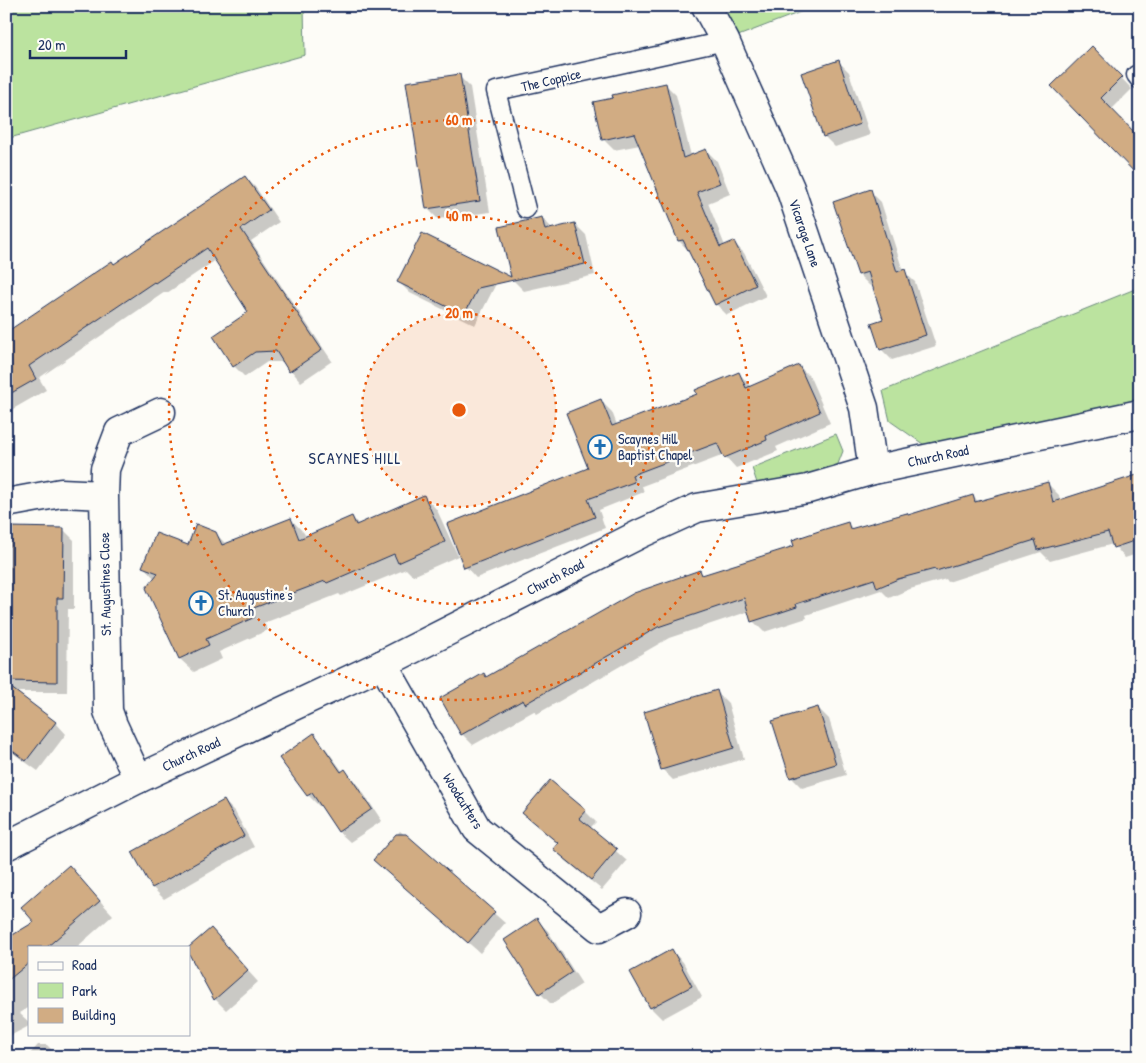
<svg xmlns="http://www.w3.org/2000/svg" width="1146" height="1063" viewBox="0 0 1146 1063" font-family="'Patrick Hand',sans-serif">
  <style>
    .green { fill: #bbe39f; stroke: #6b897e }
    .shadow { fill: #0003 }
    .building { fill: #d1ac83; stroke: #1b2f5e }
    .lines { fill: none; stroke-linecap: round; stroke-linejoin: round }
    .lane-casing { stroke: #1b2f5e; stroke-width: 21 }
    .street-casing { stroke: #1b2f5e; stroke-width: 31 }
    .secondary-casing { stroke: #1b2f5e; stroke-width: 31 }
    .lane { stroke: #fdfcf7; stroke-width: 18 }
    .street { stroke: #fdfcf7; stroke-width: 28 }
    .secondary { stroke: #fdfcf7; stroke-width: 28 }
    .ring { fill: none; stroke: #e8590c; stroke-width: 2.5; stroke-dasharray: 2.5 5 }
    .labels { text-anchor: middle; stroke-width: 4.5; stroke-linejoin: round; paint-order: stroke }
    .street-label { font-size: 14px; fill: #1b2f5e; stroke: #fdfcf7 }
    .poi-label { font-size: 14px; fill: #1b2f5e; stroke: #fdfcf7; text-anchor: start }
    .quarter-label { font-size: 16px; letter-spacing: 1px; fill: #1b2f5e; stroke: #fdfcf7 }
    .centre { fill: #e8590c; stroke: #fdfcf7; stroke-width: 2.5 }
    .ring-label { font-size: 15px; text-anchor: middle; font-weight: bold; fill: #e8590c; stroke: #fdfcf7; stroke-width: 4.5; stroke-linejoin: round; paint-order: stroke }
  </style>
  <rect width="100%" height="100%" fill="#fdfcf7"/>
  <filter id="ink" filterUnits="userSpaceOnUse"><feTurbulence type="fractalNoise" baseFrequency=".02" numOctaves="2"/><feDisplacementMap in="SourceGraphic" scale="10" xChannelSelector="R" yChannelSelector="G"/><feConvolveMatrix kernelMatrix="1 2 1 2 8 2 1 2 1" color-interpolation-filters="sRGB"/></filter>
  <g filter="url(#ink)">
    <path class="green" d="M 6,6 L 304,6 L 305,55 L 6,139 Z
      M 706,6 L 816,6 L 725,41 Z
      M 1140,287 L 1140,414 L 940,456 L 890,421 L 883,391 Z
      M 836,434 L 843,451 L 838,464 L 826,478 L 762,498 L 752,468 Z"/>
    <path class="shadow" d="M 1092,48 L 1132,89 L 1111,110 L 1053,86 Z
      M 838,61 L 849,72 L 870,135 L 835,147 L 824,136 Z
      M 459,76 L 470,87 L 490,212 L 438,219 L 427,208 Z
      M 665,84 L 676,95 L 691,156 L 706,150 L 717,161 L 730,194 L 708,203 L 725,246 L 733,242 L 744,253 L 766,296 L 727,315 L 716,304 L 690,252 L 679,241 L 640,145 L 614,150 L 604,140 Z
      M 245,177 L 256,188 L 279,222 L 251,241 L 332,361 L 301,382 L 284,362 L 267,362 L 245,377 L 234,366 L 250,313 L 216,260 L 167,293 L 165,292 L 39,378 L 46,390 L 6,413 L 6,349 L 114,266 Z
      M 870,191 L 881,202 L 903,271 L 915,282 L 936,346 L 892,360 L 881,349 L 885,320 L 873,284 L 870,286 L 859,275 Z
      M 542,218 L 553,229 L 575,224 L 586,235 L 595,275 L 524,291 L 513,280 Z
      M 499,278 L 475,325 L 410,293 L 399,282 Z
      M 799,366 L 810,377 L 830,423 L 776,447 L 778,451 L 736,468 L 724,455 L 642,486 L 644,492 L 599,510 L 605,528 L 476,578 L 466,567 L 590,469 L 601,401 L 612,412 L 617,425 L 699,394 L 739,373 L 751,387 Z
      M 1140,476 L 1140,553 L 1125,558 L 1113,544 L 1050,561 L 1041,552 L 948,582 L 946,579 L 910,589 L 889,598 L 881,590 L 806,615 L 807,618 L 764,632 L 753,621 L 750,611 L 669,638 L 537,714 L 534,711 L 473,745 L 462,734 L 487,678 L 700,572 L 704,575 L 796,547 L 848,524 L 853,529 L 909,516 L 973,496 L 979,502 L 1048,484 L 1059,495 L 1060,501 Z
      M 424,496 L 437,510 L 458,556 L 413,576 L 406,569 L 341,596 L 339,594 L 264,623 L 268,630 L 219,652 L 222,659 L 194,672 L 180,659 L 148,588 L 155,579 L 144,567 L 215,533 L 227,545 L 291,519 L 304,533 L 306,537 L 352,517 L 359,525 Z
      M 63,529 L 74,540 L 74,609 L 68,609 L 67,692 L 15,692 L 56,723 L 66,734 L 38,771 L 6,748 L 6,685 L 8,687 L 9,685 L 6,682 L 6,613 L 11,613 Z
      M 717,692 L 728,703 L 744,759 L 673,780 L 663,770 Z
      M 818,708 L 829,719 L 846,775 L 802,788 L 791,777 Z
      M 313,735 L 324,746 L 343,772 L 345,771 L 356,782 L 382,821 L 350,842 L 339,832 L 321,805 L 319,806 L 308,795 Z
      M 6,790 L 11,801 L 6,803 Z
      M 224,801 L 235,812 L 254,847 L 164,899 L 153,888 L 134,852 Z
      M 585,811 L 596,822 L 590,828 L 627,861 L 602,890 L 565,860 L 554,849 L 558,844 L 523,813 Z
      M 400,831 L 505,923 L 480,953 L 374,860 Z
      M 69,867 L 113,915 L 77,947 L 29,947 L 29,1007 L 19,1013 L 29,1022 L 29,1026 L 6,1038 L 6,940 L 36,922 Z
      M 537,920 L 548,931 L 582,984 L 551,1004 L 540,993 Z
      M 211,930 L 258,982 L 226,1010 L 215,999 L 189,952 L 189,949 Z
      M 672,951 L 683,962 L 702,997 L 662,1019 L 651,1008 L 632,972 Z
      M 38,1045 L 47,1045 L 59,1057 L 27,1057 Z"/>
    <path class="building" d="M 1092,46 L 1122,77 L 1101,98 L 1140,138 L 1140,178 L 1051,86 Z
      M 839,60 L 860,124 L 823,137 L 801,73 Z
      M 460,74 L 480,201 L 426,209 L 406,82 Z
      M 666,83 L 683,158 L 706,149 L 720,183 L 697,192 L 720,247 L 734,241 L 756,285 L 715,305 L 683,240 L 678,241 L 634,133 L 602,140 L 593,102 L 613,98 L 612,95 Z
      M 245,176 L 269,210 L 241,229 L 322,350 L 289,372 L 276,351 L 255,352 L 233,367 L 213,336 L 248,312 L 207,248 L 155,283 L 154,282 L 29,366 L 36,379 L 6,396 L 6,328 L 8,331 L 112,261 L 114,264 Z
      M 871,189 L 897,272 L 905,269 L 926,335 L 880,350 L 871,323 L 883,319 L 868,272 L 858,275 L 833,202 Z
      M 542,217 L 545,230 L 575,223 L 585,264 L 478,288 L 464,315 L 397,282 L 422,233 L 511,277 L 499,227 Z
      M 799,365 L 820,412 L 766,436 L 767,440 L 724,458 L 717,443 L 632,475 L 634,482 L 588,499 L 595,517 L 464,568 L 447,524 L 588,468 L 566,413 L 601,399 L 612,426 L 697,394 L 695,390 L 739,372 L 746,388 Z
      M 1140,474 L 1140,539 L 1113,548 L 1108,532 L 1038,550 L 1035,540 L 936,571 L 935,569 L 898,579 L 877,588 L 874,579 L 796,604 L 797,607 L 751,622 L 744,598 L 658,627 L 525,704 L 523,700 L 461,735 L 440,698 L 484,673 L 486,677 L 634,593 L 700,570 L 702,575 L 794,546 L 792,540 L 822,530 L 848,522 L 850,529 L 907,513 L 908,515 L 973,495 L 975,502 L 1048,482 L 1053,502 Z
      M 424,495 L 445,542 L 398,563 L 394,554 L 327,583 L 325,581 L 251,609 L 255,617 L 206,639 L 209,645 L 179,659 L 146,588 L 158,573 L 142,567 L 156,533 L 188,545 L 196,524 L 216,532 L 222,545 L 291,518 L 299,539 L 352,516 L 356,525 Z
      M 10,527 L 64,528 L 63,598 L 57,598 L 57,682 L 6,681 L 6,611 L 10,611 Z
      M 6,684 L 56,722 L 26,761 L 6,746 Z
      M 717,690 L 734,748 L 661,770 L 644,712 Z
      M 818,707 L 836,764 L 790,778 L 772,721 Z
      M 314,733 L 341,772 L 345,769 L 372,809 L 338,832 L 312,793 L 307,796 L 279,758 Z
      M 550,780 L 586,810 L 579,818 L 617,849 L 591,880 L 553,849 L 558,843 L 522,813 Z
      M 224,800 L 244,836 L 152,888 L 132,852 Z
      M 396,834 L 406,834 L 495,912 L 468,943 L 373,860 Z
      M 69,865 L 100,901 L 47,947 L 29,947 L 29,963 L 6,982 L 6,939 L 34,922 L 21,907 Z
      M 537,918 L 572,972 L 539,994 L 504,940 Z
      M 211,928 L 248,970 L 214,1000 L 189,954 L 189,947 Z
      M 672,949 L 692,986 L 650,1008 L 630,972 Z"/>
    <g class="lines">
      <g class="lane-casing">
        <path id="lane" d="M 1136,75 L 1140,80
          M 526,209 L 496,91 L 725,41"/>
      </g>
      <g class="street-casing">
        <path id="street" d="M 706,6 L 725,41 L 790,188 L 864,408 L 873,470
          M 6,503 L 61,493 L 104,495
          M 383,664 L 477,829 L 599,928 L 627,913
          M 138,779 L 113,725 L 108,711 L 104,495 L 105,469 L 119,432 L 161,412"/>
      </g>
      <g class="secondary-casing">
        <path id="secondary" d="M 6,846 L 138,779 L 383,664 L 640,534 L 697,508 L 808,489 L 873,470 L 1140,414"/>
      </g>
      <use href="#lane" class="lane"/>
      <use href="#street" class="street"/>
      <use href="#secondary" class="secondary"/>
    </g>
  </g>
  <circle cx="459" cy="410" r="97" fill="#e8590c" fill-opacity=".12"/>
  <g class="ring">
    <circle cx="459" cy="410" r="97"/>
    <circle cx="459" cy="410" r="194"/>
    <circle cx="459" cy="410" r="290"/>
  </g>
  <defs>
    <g id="church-ring" transform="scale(1.25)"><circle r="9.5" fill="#fdfcf7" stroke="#1f6fb2" stroke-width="1.5"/><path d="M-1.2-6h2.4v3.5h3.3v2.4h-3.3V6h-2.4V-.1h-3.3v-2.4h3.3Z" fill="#1f6fb2"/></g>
  </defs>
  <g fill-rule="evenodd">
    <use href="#church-ring" x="600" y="447"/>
    <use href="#church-ring" x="201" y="603"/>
  </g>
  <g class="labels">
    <g class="street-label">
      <text transform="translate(551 80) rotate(-13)" y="5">The Coppice</text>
      <text transform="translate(805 233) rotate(71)" y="5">Vicarage Lane</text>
      <text transform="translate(938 456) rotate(-12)" y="5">Church Road</text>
      <text transform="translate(555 577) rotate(-27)" y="5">Church Road</text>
      <text transform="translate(105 584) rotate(-91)" y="5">St. Augustines Close</text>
      <text transform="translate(191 754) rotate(-25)" y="5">Church Road</text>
      <text transform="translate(463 801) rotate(58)" y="5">Woodcutters</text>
    </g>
    <g class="poi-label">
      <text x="618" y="444">Scaynes Hill<tspan x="618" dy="16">Baptist Chapel</tspan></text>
      <text x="218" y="600">St. Augustine's<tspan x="218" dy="16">Church</tspan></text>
    </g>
    <g class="quarter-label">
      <text x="355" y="464">SCAYNES HILL</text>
    </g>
  </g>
  <circle cx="459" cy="410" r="8" class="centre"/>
  <g class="ring-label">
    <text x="459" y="125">60 m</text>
    <text x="459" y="221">40 m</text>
    <text x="459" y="318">20 m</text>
  </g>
  <rect width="1146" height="1063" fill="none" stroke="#fdfcf7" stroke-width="25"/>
  <rect x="12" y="12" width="1121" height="1038" fill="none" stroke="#1b2f5e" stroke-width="2" filter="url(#ink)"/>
  <rect x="28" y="946" width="162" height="90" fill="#fdfcf7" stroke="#a3aaba"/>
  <rect x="38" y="962" width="25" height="8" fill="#fdfcf7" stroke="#a3aaba"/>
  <text x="72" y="970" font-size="15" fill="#1b2f5e">Road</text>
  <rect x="38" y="983" width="25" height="15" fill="#bbe39f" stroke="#a3aaba"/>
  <text x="72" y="996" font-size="15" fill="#1b2f5e">Park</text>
  <rect x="38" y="1008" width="25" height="15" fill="#d1ac83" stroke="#a3aaba"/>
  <text x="72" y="1020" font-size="15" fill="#1b2f5e">Building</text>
  <path d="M30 50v8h96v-8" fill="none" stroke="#1b2f5e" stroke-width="2.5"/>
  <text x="38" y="50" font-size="15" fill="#1b2f5e" stroke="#fdfcf7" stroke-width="4" paint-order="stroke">20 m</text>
</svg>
